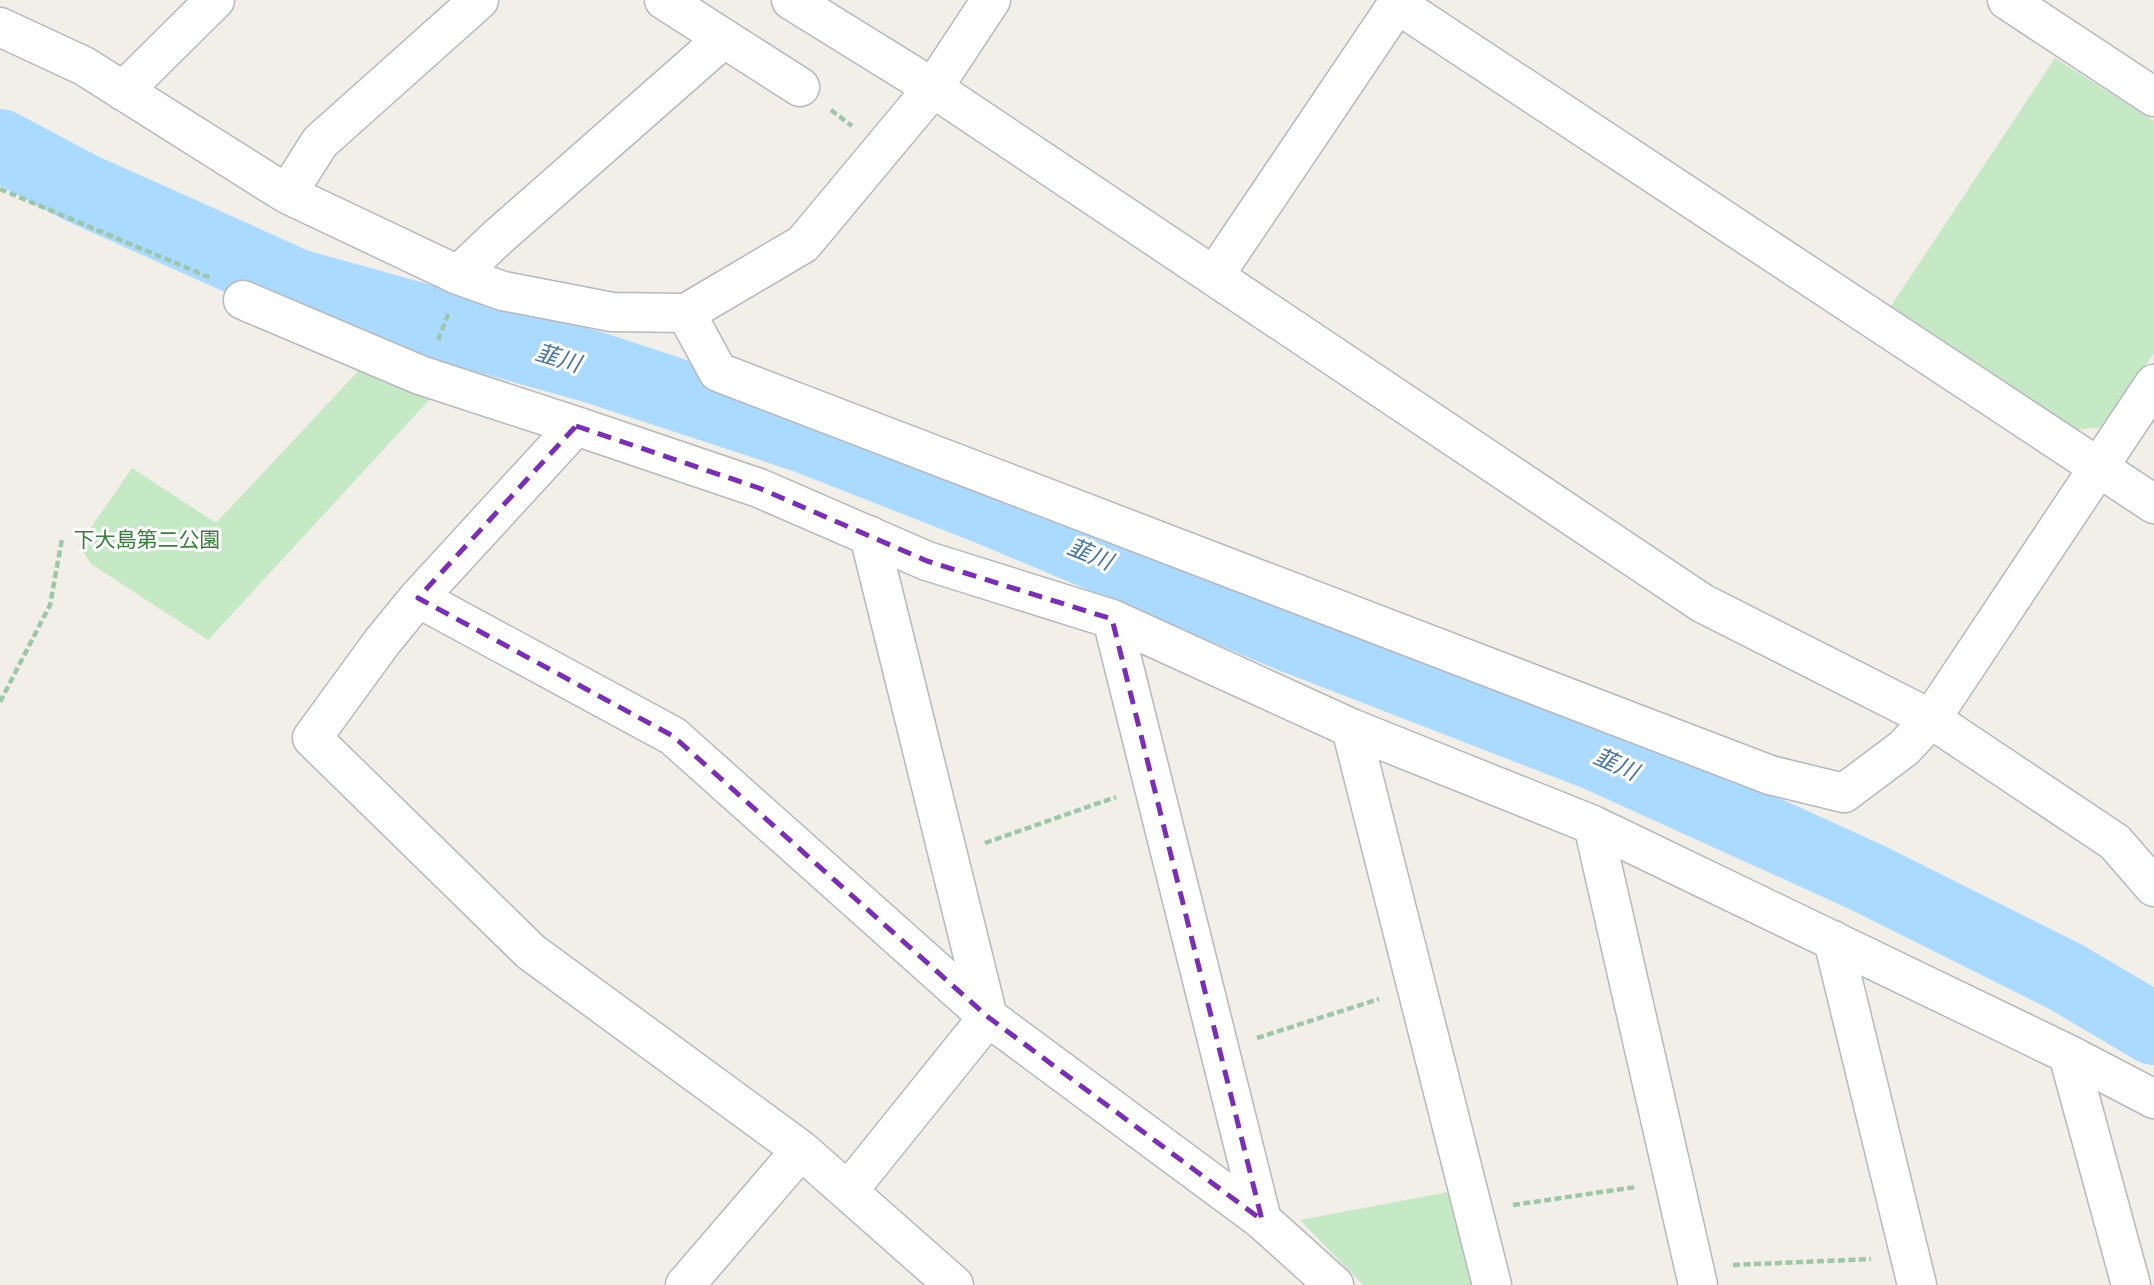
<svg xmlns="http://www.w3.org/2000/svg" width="2154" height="1285" viewBox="0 0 2154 1285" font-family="'Golos Text','Noto Sans JP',sans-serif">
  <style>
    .green { fill: #c5e8c5 }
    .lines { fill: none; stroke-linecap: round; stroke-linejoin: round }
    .river { stroke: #aadaff; stroke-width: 72 }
    .minor-casing { stroke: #b5b8bc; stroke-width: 41 }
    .path { stroke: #9cc7a9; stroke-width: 4.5; stroke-dasharray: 7 3.5; stroke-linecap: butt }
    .minor { stroke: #fff; stroke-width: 38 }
    .marked { fill: none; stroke: #7b2cbf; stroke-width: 5; stroke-dasharray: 14 9; stroke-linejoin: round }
    .labels { text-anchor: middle; stroke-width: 6; stroke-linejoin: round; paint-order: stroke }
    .park-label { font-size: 21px; fill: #348238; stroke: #fff }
    .water-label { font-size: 23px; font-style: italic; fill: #4174aa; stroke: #fff }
  </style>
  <rect width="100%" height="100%" fill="#f1efe8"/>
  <path class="green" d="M 2055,58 L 2154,121 L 2154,353 L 2103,427 L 2073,430 L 1891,306 Z
    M 361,368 L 430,399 L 208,640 L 91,564 L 79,545 L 132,468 L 216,523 Z
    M 1448,1192 L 1475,1285 L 1363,1285 L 1300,1220 Z"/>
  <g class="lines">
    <path class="river" d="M 0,145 L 81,188 L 297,285 L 593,367 L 805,437 L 991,510 L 1295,638 L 1597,755 L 1866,877 L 2066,977 L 2154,1029"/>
    <g class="minor-casing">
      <path id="minor" d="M 664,0 L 800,87
        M 791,0 L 933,88 L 1702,603 L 1931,719 L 2115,842 L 2154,887
        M 2007,0 L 2154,97
        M 1397,4 L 2154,504
        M 0,27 L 84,66 L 287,194 L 458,275 L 503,291 L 612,312 L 686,313 L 803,244 L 933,88 L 991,0
        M 123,91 L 215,0
        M 287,194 L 320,142 L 479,0
        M 458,275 L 498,237 L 723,39
        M 1214,276 L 1400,0
        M 243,300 L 420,375 L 576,426
        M 686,313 L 718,372 L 1770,775 L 1844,793 L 1904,748 L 1931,719 L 2154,384
        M 418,598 L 673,736 L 988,1017 L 1262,1220 L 1334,1285
        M 1112,619 L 1262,1220
        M 1351,728 L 1492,1285
        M 1593,825 L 1698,1285
        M 1833,940 L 1917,1285
        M 2068,1054 L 2131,1285
        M 848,1191 L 988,1017 L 869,535
        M 685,1285 L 801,1150
        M 954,1285 L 801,1150 L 531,952 L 312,738 L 382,642 L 418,598 L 576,426 L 759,488 L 927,561 L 1112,619 L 1351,728 L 1593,825 L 2068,1054 L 2154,1099"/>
    </g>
    <path class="path" d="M 831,110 L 852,126
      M 0,189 L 211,278
      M 438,340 L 449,312
      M 0,702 L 50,605 L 62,539
      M 985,843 L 1116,797
      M 1257,1038 L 1379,999
      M 1513,1205 L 1636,1187
      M 1733,1265 L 1871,1259"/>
    <use href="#minor" class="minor"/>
  </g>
  <path class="marked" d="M 576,426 L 759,488 L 927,561 L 1112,619 L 1262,1220 L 988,1017 L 673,736 L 418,598 Z"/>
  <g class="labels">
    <g class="park-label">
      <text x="147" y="547">下大島第二公園</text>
    </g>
    <g class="water-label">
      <text transform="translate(558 358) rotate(16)" y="8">韮川</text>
      <text transform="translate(1090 554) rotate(22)" y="8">韮川</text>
      <text transform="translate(1616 764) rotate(24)" y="8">韮川</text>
    </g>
  </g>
</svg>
